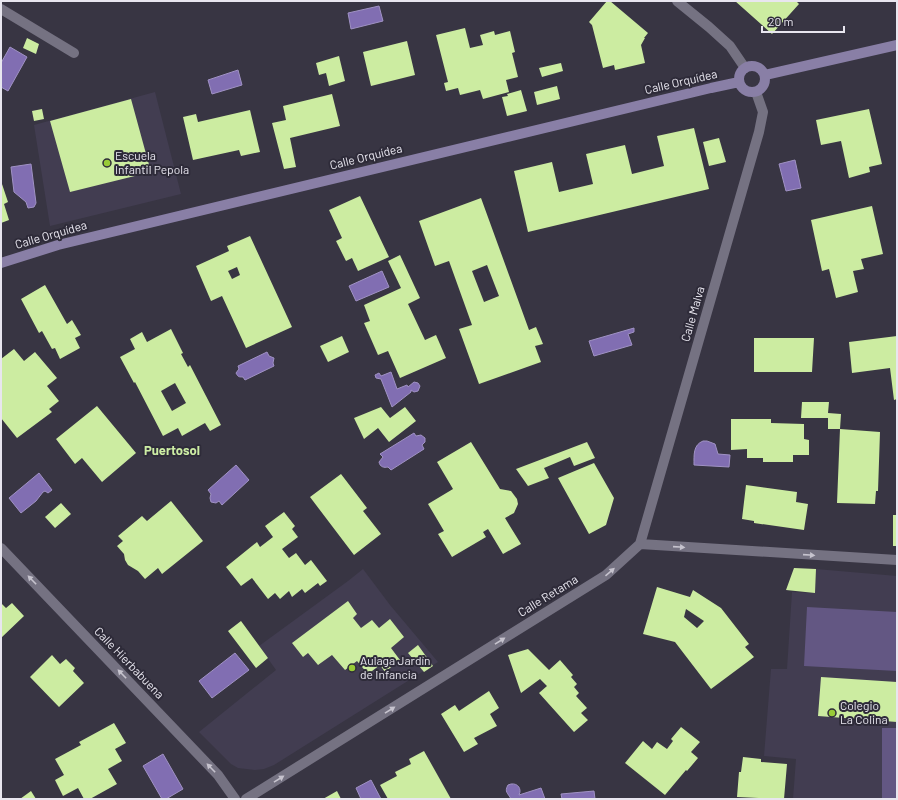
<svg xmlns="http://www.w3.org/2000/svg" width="898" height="800" viewBox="0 0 898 800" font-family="Barlow,sans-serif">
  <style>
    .built { fill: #423d51 }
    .green { fill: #635783 }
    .water { fill: #816eb2; stroke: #a092c4 }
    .building { fill: #cceca1; fill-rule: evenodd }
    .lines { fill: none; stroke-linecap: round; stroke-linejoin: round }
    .lane { stroke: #757282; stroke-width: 10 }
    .street { stroke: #757282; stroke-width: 10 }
    .secondary { stroke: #897fa6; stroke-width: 10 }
    .oneway { fill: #c6c3ce }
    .poi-dot { fill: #98cb37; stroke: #2e2b39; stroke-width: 1.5 }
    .labels { text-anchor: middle; stroke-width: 4; stroke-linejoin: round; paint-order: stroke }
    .street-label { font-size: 12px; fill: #e8e6ef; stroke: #2e2b39 }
    .poi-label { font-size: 12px; fill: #e8e6ef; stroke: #2e2b39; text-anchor: start }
    .neighbourhood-label { font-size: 13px; font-weight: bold; fill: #cdeda4; stroke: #2e2b39 }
  </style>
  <rect width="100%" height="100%" fill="#383543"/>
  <path class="built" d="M 155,92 L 181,194 L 50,226 L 34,125 Z
    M 363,569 L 390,605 L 438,662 L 274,765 L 264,769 L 255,770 L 238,768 L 231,764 L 199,732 L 276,670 L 259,646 L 348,581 Z
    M 816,569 L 897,576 L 897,799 L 793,799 L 796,759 L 764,756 L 771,669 L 787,669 L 792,592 L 815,593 Z"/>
  <path class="green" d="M 807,607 L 897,612 L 897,671 L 804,666 Z
    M 882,728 L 897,728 L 897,799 L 882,799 Z"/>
  <path class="water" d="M 379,6 L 383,21 L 351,29 L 348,13 Z
    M 10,47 L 27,57 L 8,91 L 1,87 L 1,63 Z
    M 238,70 L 242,85 L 212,94 L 208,80 Z
    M 795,160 L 801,188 L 786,191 L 779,164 Z
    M 31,164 L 36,203 L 34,207 L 28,208 L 26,202 L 14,192 L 11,167 Z
    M 382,271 L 389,287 L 356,301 L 349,286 Z
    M 634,328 L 634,332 L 628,334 L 632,345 L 594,356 L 589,341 Z
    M 267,352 L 269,356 L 274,358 L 273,363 L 274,366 L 245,380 L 243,377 C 239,377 238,377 236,373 L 239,369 L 238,366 Z
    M 391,372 L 397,389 L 407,385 L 408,387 L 414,382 L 418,383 L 420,386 L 418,391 L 414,392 L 411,390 L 411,392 L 392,407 L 381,379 L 376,378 L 375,375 L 379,373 L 381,376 Z
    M 414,433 L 416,436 L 421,435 L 425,438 L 425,442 L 422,445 L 424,449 L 391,470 L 388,467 C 384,468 380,467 379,462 L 383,457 L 380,454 Z
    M 703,441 L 707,441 L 715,444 L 718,454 L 730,455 L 729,467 L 694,465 C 694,455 693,445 703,441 Z
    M 236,465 L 249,480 L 222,505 L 219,501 L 216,503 L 211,502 L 210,498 L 211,494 L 208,490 Z
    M 39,473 L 52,490 L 48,493 L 45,491 L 43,492 L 36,501 L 21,513 L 9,498 Z
    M 235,653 L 249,670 L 212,698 L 199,681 Z
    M 163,754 L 183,789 L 166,799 L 162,799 L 143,766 Z
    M 371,780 L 381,799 L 361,799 L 356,788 Z
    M 511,784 C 518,783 522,789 519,795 L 541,788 L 545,799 L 511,799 C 508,793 504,792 508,785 Z
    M 594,791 L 595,799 L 562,799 L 561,794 Z"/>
  <path class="building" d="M 607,1 L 610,1 L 648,33 L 644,38 L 645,38 L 641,45 L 645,63 L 615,70 L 614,65 L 603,68 L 592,25 L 589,22 Z
    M 735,1 L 799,1 L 797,2 L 799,4 L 772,34 Z
    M 465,28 L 470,48 L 483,45 L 480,35 L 494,31 L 495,35 L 510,31 L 515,52 L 512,53 L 518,77 L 506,80 L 509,92 L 483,99 L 480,90 L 460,95 L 458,88 L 446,91 L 444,83 L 448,82 L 436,35 Z
    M 27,38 L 39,44 L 36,54 L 23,48 Z
    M 407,41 L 415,75 L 371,86 L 363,52 Z
    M 339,56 L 345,81 L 329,86 L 326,73 L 319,75 L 316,63 Z
    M 561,63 L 563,71 L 542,77 L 539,68 Z
    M 557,86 L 560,99 L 537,105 L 534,92 Z
    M 521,90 L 527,111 L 507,116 L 502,97 L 508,96 L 507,94 Z
    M 332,94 L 340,126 L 290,138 L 296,167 L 284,169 L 272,123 L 286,120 L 283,106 Z
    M 131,99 L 151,172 L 70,192 L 50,121 Z
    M 42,109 L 44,119 L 34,121 L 32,111 Z
    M 869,109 L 882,164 L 869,167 L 870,172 L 849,178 L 841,141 L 821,145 L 816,120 Z
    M 250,110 L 260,152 L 241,156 L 239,150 L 193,160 L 183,117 L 196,114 L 198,122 Z
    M 694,128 L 709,189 L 528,232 L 514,171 L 552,162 L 559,192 L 593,184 L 586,154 L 625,145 L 632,174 L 664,166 L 657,136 Z
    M 719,138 L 726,162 L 709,166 L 703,142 Z
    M 1,181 L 8,202 L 4,204 L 9,220 L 1,223 Z
    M 360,196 L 389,257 L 358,271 L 352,258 L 346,261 L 336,241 L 342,238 L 329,210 Z
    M 481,198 L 529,330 L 536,327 L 543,344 L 535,346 L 541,362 L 479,384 L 459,329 L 472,325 L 449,261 L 435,266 L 419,221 ZM 487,265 L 499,296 L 484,302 L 472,271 Z
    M 872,206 L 883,254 L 861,259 L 864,269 L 853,271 L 858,292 L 836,298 L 829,269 L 822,271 L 811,220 Z
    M 250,236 L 292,327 L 246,348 L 222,296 L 211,301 L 196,266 L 229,251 L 227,246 ZM 237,267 L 240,275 L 232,279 L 228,271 Z
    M 400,255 L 420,298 L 408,304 L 425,340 L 436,335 L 446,358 L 400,378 L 388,351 L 378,355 L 364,323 L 370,321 L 364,305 L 401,288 L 388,261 Z
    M 45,285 L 67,324 L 72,320 L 81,335 L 75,338 L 80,348 L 60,359 L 55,348 L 52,349 L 42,331 L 39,333 L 21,299 Z
    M 171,329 L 183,353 L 181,354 L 188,367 L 190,365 L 221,425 L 210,431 L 205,423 L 182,436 L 178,428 L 163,436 L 135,382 L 134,383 L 120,357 L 135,349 L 130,339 L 142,332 L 147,342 ZM 175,383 L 186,403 L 172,411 L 161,391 Z
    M 342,336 L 349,352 L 328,362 L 320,346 Z
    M 897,336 L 897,399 L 894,400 L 890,368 L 852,373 L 849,342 Z
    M 754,338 L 814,338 L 812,372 L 754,372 Z
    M 14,349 L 24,361 L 35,352 L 57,378 L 47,386 L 59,401 L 49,409 L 52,412 L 17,438 L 1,418 L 1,359 Z
    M 802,402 L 829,402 L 828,413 L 841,414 L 840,429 L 828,429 L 828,418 L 801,418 Z
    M 97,406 L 136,453 L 102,482 L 82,458 L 75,464 L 56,439 Z
    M 381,407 L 390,418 L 405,407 L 416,421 L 389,442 L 378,428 L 364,439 L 354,418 Z
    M 731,419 L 771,419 L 771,423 L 804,424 L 804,439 L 809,440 L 809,455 L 793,455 L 793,462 L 763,462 L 763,458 L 747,458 L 747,449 L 731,450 Z
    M 840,429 L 880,432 L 878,491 L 876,491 L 875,504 L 837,503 Z
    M 471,442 L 500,489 L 511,491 L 517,499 L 518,504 L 514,513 L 505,518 L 521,544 L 503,554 L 488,529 L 483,532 L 486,537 L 452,557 L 438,534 L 444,531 L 428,504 L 453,489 L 437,462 Z
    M 587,442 L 595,458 L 574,466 L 570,457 L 544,468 L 549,478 L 528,486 L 516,469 Z
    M 594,463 L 614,498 L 606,525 L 589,534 L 558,478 Z
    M 341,474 L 367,508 L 363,511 L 381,534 L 354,555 L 310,497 Z
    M 746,485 L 797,492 L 796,502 L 808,504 L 804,530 L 754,523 L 754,521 L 742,519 Z
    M 171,501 L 203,541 L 162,574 L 158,568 L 145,579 L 138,571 L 128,565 L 125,560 L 124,554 L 117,546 L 123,541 L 118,536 L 142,516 L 147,521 Z
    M 61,503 L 71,514 L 55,528 L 45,517 Z
    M 284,512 L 295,526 L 292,529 L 298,537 L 282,549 L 289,558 L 296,553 L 305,565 L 311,560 L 327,581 L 320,586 L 318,583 L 305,593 L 302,589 L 292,597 L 289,591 L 280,599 L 275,593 L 268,599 L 252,578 L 241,586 L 226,567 L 257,542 L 260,547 L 273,537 L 265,526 Z
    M 893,515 L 897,515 L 897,546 L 893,546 Z
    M 794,568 L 816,569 L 815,593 L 786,590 Z
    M 657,587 L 690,597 L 693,590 L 721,608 L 749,644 L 745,647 L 754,657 L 711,689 L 675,642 L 643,634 ZM 686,609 L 704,621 L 697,628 L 684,617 Z
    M 348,601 L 357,614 L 353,618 L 361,628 L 372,620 L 379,628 L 390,619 L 404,637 L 391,648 L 400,660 L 385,672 L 380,665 L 368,674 L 357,661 L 345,670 L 332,655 L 318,665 L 308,653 L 303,657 L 292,643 Z
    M 1,603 L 6,608 L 12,603 L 24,616 L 1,638 Z
    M 241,621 L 268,658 L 256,668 L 228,631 Z
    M 418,645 L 433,666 L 424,672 L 408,653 Z
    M 528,649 L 549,670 L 560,660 L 573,675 L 571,677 L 577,684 L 574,687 L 579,693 L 576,696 L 587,708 L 581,713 L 588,720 L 574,732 L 539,693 L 547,686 L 540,679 L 521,693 L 508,655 Z
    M 52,655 L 60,664 L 66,659 L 75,668 L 73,671 L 84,683 L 59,707 L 30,677 Z
    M 821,677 L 897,682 L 897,722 L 818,716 Z
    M 489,691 L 499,708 L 490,714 L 497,726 L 474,738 L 478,744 L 464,752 L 441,714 L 455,705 L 459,711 Z
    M 114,723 L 126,743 L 115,749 L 122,761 L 108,769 L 117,784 L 90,799 L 84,799 L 78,788 L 63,796 L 55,780 L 64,775 L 55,759 L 81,745 L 79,742 Z
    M 681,727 L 700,742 L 691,752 L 698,758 L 687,771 L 686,770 L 665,795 L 625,763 L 643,741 L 652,749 L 657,742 L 667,749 L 673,741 L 671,739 Z
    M 424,751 L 451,799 L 388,799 L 380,785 L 397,776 L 395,772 L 411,764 L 409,759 Z
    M 743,757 L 761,759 L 761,762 L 787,764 L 784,799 L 737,797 L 739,772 L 741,772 Z
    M 31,791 L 36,799 L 20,799 Z
    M 337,791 L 341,799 L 323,799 Z"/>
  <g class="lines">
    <path class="lane" d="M 1,9 L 74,53"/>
    <path class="street" d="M 677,1 L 709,27 L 730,46 L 745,68
      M 640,544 L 759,132 L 763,112 L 756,92
      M 1,548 L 218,775 L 235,799
      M 246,799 L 606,575 L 640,544 L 897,560"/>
    <path class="secondary" d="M739 79a13 13 0 1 1 26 0a13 13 0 1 1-26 0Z
      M 765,75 L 897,45
      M 1,263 L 58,245 L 711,88 L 739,82"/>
  </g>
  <defs><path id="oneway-solid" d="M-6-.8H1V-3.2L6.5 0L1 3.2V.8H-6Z"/></defs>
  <g class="oneway">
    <use href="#oneway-solid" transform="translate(679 547) rotate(4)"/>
    <use href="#oneway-solid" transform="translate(809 555) rotate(4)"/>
    <use href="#oneway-solid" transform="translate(610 572) rotate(-41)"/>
    <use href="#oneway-solid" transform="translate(32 580) rotate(-134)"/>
    <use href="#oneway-solid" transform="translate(500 641) rotate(-32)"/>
    <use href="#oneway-solid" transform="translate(122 674) rotate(-134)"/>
    <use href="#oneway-solid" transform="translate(390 710) rotate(-32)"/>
    <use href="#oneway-solid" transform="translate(211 768) rotate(-134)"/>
    <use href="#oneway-solid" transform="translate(279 779) rotate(-32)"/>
  </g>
  <g class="poi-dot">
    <circle cx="107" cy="163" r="4"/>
    <circle cx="352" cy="668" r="4"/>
    <circle cx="832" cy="713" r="4"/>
  </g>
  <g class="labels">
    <g class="street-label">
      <text transform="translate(681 82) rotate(-13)" y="4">Calle Orquídea</text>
      <text transform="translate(366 157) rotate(-14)" y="4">Calle Orquídea</text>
      <text transform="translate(51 235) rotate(-16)" y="4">Calle Orquídea</text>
      <text transform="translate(693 314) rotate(-74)" y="4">Calle Malva</text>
      <text transform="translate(548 596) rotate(-32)" y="4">Calle Retama</text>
      <text transform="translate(129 663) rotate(46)" y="4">Calle Hierbabuena</text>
    </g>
    <g class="poi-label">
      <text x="115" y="160">Escuela<tspan x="115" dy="14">Infantil Pepola</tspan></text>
      <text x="360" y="665">Aulaga Jardín<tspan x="360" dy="14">de Infancia</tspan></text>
      <text x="840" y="710">Colegio<tspan x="840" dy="14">La Colina</tspan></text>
    </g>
    <g class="neighbourhood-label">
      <text x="172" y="455">Puertosol</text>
    </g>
  </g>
  <rect width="898" height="800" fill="none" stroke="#e8e6ef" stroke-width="4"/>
  <path d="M762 26v6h82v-6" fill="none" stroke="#e8e6ef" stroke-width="2"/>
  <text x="768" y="26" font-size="12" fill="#e8e6ef" stroke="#2e2b39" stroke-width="3" paint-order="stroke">20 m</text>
</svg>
